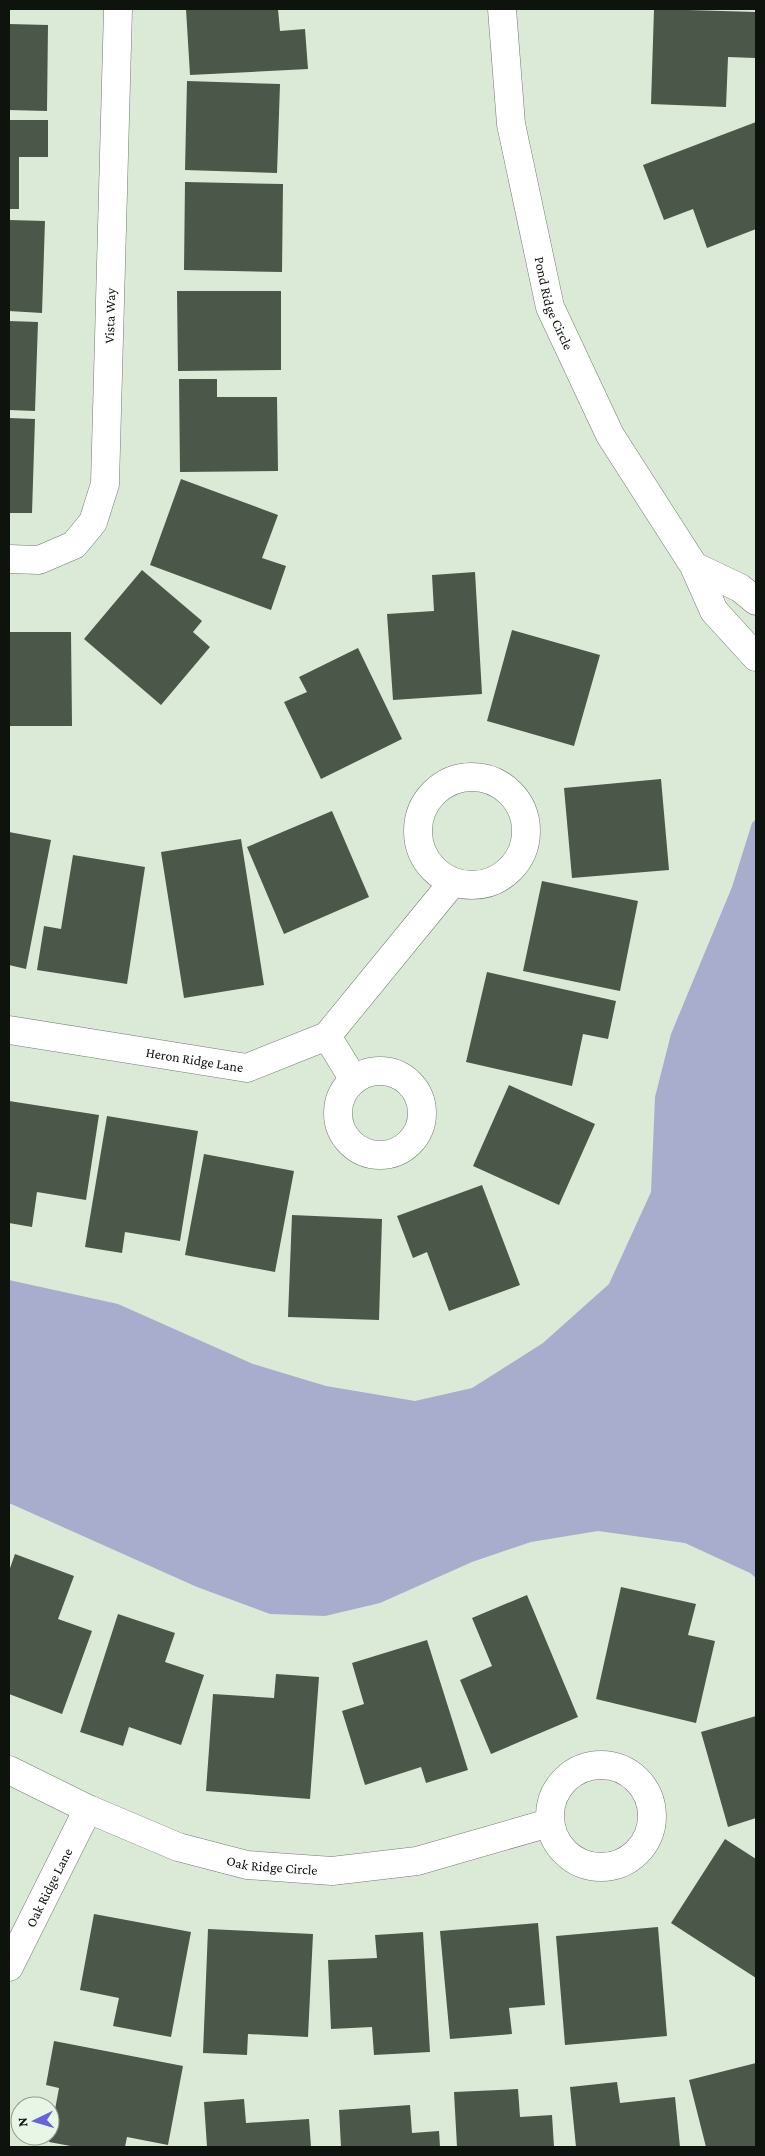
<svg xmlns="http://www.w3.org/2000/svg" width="765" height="2156" viewBox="0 0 765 2156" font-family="'Crimson Pro',serif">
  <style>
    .water { fill: #a8accd }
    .building { fill: #4b5748 }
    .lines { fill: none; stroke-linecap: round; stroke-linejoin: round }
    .minor-casing { stroke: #707d6d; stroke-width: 29 }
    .minor { stroke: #fff; stroke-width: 28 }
    .labels { text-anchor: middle; stroke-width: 5; stroke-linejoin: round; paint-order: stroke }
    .street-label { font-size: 14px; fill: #0e130d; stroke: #e8f7e5 }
  </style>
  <rect width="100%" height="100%" fill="#dbead7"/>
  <path class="water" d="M 756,819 L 756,1578 L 750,1573 L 685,1543 L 598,1531 L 531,1542 L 472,1562 L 380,1603 L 325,1616 L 270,1614 L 197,1587 L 9,1503 L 9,1280 L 118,1304 L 253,1364 L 326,1386 L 415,1401 L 472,1388 L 543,1343 L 609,1284 L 651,1192 L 655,1097 L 671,1034 L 732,887 L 752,823 Z"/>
  <path class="building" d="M 186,9 L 278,9 L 280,31 L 305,29 L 308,69 L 190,75 Z
    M 654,9 L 756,12 L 755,58 L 728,57 L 726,107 L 651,104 Z
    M 9,24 L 48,25 L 47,111 L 9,110 Z
    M 187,81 L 280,84 L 277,173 L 185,170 Z
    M 9,120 L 48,120 L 48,157 L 19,157 L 19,209 L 9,209 Z
    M 756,122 L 756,229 L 707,248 L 693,209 L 664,220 L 643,165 Z
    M 185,182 L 283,184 L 282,272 L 184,270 Z
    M 9,220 L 45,221 L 42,313 L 9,311 Z
    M 177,291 L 281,291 L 281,370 L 178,371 Z
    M 9,321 L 38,322 L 35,411 L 9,410 Z
    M 179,379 L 217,379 L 217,397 L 277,397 L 278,471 L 180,472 Z
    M 9,418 L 35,419 L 32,513 L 9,513 Z
    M 181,479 L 278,515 L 262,558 L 286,566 L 271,610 L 150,565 Z
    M 142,570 L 202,621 L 193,632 L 210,647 L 161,705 L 84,639 Z
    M 475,572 L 482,694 L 393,700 L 387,614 L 434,611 L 432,575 Z
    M 512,630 L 600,655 L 574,746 L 487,721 Z
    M 9,632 L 71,632 L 72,726 L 9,726 Z
    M 358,648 L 402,739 L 321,779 L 284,702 L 307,692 L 299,677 Z
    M 661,779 L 669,870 L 572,878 L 564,788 Z
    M 332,811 L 369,897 L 284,934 L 247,847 Z
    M 9,832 L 51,840 L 26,969 L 9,965 Z
    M 241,839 L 264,985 L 184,998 L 161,852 Z
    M 73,855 L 145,867 L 127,984 L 37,970 L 44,926 L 61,929 Z
    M 542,881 L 638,901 L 620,991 L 523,971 Z
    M 487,972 L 616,1001 L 608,1039 L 583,1034 L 572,1086 L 466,1062 Z
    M 509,1085 L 595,1124 L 559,1205 L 473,1166 Z
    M 9,1101 L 99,1115 L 86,1200 L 37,1192 L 32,1227 L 9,1223 Z
    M 107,1116 L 198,1131 L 180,1241 L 125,1232 L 122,1253 L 85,1247 Z
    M 204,1154 L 294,1171 L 275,1272 L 185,1255 Z
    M 482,1185 L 520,1285 L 449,1311 L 427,1252 L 413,1258 L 397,1216 Z
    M 292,1215 L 382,1219 L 379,1320 L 288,1317 Z
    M 15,1554 L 74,1576 L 58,1619 L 92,1631 L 62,1714 L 9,1694 L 9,1571 Z
    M 621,1587 L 696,1604 L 688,1635 L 715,1641 L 696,1723 L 596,1699 Z
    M 527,1595 L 578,1717 L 491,1754 L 460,1680 L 492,1666 L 472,1618 Z
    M 118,1614 L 175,1633 L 165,1662 L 204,1675 L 181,1745 L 129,1727 L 123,1746 L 80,1732 Z
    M 427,1640 L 468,1770 L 426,1783 L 421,1767 L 365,1785 L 342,1711 L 364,1704 L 352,1663 Z
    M 276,1674 L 319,1677 L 310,1799 L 206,1791 L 213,1694 L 274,1698 Z
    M 756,1716 L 756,1818 L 728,1827 L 701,1732 Z
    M 725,1839 L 756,1859 L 756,1978 L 671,1923 Z
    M 94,1914 L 191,1932 L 171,2037 L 113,2026 L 119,1998 L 80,1990 Z
    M 538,1923 L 545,2005 L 509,2008 L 512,2034 L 450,2039 L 440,1931 Z
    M 658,1927 L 667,2036 L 565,2045 L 556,1936 Z
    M 208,1929 L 313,1934 L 308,2037 L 248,2034 L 247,2055 L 203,2053 Z
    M 423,1932 L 430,2052 L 374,2055 L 372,2027 L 331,2029 L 328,1960 L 377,1958 L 375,1935 Z
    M 54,2041 L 183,2066 L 168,2145 L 127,2137 L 125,2147 L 76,2147 L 49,2142 L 59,2088 L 46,2085 Z
    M 756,2063 L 756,2147 L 706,2147 L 689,2080 Z
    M 617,2082 L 620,2103 L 675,2097 L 680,2147 L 576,2147 L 570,2087 Z
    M 518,2089 L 520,2117 L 552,2115 L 554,2147 L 457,2147 L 454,2092 Z
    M 244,2099 L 246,2123 L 309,2119 L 311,2147 L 207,2147 L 204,2102 Z
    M 410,2105 L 412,2133 L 439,2131 L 440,2147 L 341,2147 L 339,2110 Z"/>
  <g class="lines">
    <g class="minor-casing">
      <g id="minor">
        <path id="s1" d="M 502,9 L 511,124 L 550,307 L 610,435 L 694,566 L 714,611 L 756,657"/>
        <path id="s2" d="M 9,559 L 39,560 L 74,545 L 93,522 L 105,484 L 118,9"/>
        <path d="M 694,566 L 740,588 L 756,601"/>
        <circle cx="472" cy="831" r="54"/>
        <path id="s3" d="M 9,1030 L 247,1068 L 327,1036 L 453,882"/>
        <path d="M 327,1036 L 354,1080"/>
        <circle cx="380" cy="1113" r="42"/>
        <circle cx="601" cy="1816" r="51"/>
        <path id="s4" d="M 9,1770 L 88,1809 L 178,1847 L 247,1865 L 332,1871 L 417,1861 L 549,1823"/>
        <path id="s5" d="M 9,1967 L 88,1809"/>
      </g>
    </g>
    <use href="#minor" class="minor"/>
  </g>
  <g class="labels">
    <g class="street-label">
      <text dy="5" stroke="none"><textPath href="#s1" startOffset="300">Pond Ridge Circle</textPath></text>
      <text dy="5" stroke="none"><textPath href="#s2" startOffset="306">Vista Way</textPath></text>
      <text dy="5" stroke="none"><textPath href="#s3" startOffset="188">Heron Ridge Lane</textPath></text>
      <text dy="5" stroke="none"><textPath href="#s4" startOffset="282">Oak Ridge Circle</textPath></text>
      <text dy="5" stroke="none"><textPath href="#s5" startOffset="89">Oak Ridge Lane</textPath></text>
    </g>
  </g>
  <rect width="765" height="2156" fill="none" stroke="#0e130d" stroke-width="20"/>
  <g transform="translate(35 2121) rotate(265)"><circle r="24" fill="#e8f7e5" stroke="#919c8f"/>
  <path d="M0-4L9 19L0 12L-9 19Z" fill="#6663dc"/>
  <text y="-8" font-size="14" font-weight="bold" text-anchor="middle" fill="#0e130d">N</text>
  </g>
</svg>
